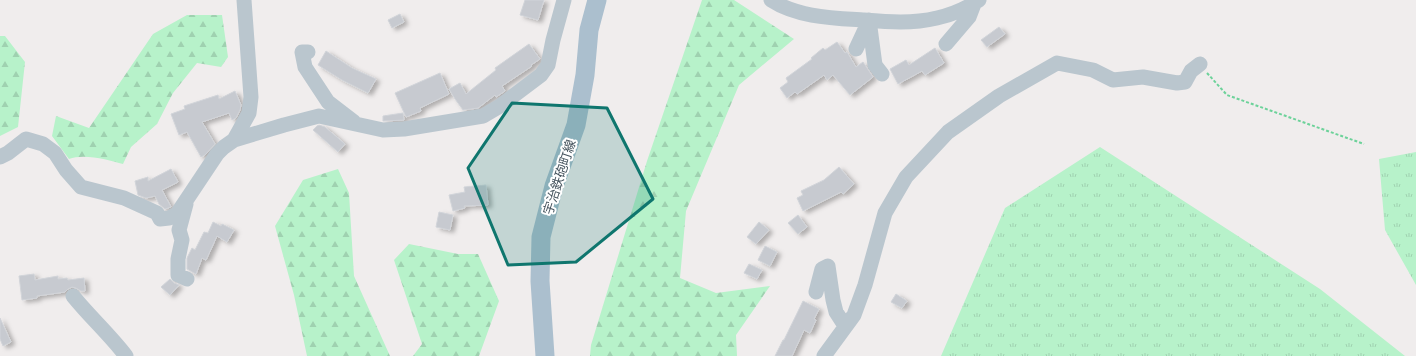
<svg xmlns="http://www.w3.org/2000/svg" width="1416" height="356" viewBox="0 0 1416 356" font-family="'Noto Sans','Noto Sans JP',sans-serif">
  <style>
    .grass { fill: url(#grass-tufts) }
    .forest { fill: url(#forest-firs) }
    .building { fill: #c7cad0; stroke: #d1d4d9; filter: url(#shadow) }
    .lines { fill: none; stroke-linecap: round; stroke-linejoin: round }
    .path { stroke: #6dd29a; stroke-width: 2; stroke-dasharray: 3 2; stroke-linecap: butt }
    .minor { stroke: #bac6ce; stroke-width: 15 }
    .major { stroke: #abbfce; stroke-width: 19 }
    .marked { fill: #0f766e; fill-opacity: 0.2; stroke: #0f766e; stroke-width: 3; stroke-linejoin: round }
    .labels { text-anchor: middle; stroke-width: 4; stroke-linejoin: round; paint-order: stroke }
    .street-label { font-size: 13px; fill: #44525c; stroke: #fff }
  </style>
  <defs>
    <pattern id="grass-tufts" width="24" height="20" patternUnits="userSpaceOnUse"><rect width="24" height="20" fill="#b7f2ca"/><path d="M3 7l-1-3M5 7V3M7 7l1-3M15 17l-1-3M17 17v-4M19 17l1-3" fill="none" stroke="#9fd1b0"/></pattern>
    <pattern id="forest-firs" width="22" height="20" patternUnits="userSpaceOnUse"><rect width="22" height="20" fill="#b7f2ca"/><path d="M5 1l3.5 6h-7zM16 11l3.5 6h-7z" fill="#9fd1b0"/></pattern>
    <filter id="shadow"><feDropShadow dx="4" dy="2.5" stdDeviation="2" flood-color="#0004"/></filter>
  </defs>
  <rect width="100%" height="100%" fill="#f0eded"/>
  <path class="grass" d="M 1100,147 L 1320,289 L 1405,356 L 941,356 L 1005,208 Z
    M 1416,152 L 1416,285 L 1385,230 L 1379,159 Z"/>
  <path class="forest" d="M 702,0 L 734,0 L 794,39 L 739,85 L 686,211 L 680,278 L 716,293 L 770,286 L 736,335 L 737,356 L 590,356 L 591,345 L 647,161 Z
    M 187,15 L 222,15 L 228,57 L 221,67 L 197,63 L 173,93 L 157,124 L 131,147 L 123,164 C 109,160 84,153 69,159 L 52,136 L 56,116 L 89,128 L 153,34 Z
    M 0,36 L 5,36 L 25,62 L 18,127 L 0,136 Z
    M 338,169 L 349,193 L 354,276 L 390,356 L 307,356 L 294,295 L 275,226 L 303,180 Z
    M 409,244 L 458,254 L 478,254 L 499,301 L 479,356 L 413,356 L 422,344 L 394,260 Z"/>
  <path class="building" d="M 525,0 L 544,0 L 538,20 L 520,15 Z
    M 400,14 L 404,22 L 392,28 L 388,20 Z
    M 999,27 L 1005,34 L 987,47 L 981,40 Z
    M 837,42 L 845,53 L 847,52 L 856,67 L 863,62 L 873,77 L 850,95 L 833,75 L 827,80 L 824,75 L 797,94 L 795,92 L 787,98 L 780,88 L 788,82 L 786,78 L 812,59 L 811,58 L 823,48 L 825,50 Z
    M 529,44 L 540,59 L 531,65 L 532,66 L 502,86 L 505,91 L 496,97 L 495,95 L 478,108 L 463,110 L 455,99 L 449,89 L 460,83 L 466,94 L 496,70 L 495,68 Z
    M 935,48 L 944,63 L 925,75 L 922,71 L 898,84 L 890,69 L 906,60 L 909,65 Z
    M 326,51 L 352,68 L 376,79 L 368,93 L 342,80 L 318,65 Z
    M 440,73 L 449,94 L 420,108 L 421,111 L 406,117 L 395,93 Z
    M 235,91 L 241,105 L 240,110 L 236,118 L 232,120 L 229,113 L 202,122 L 215,144 L 205,155 L 201,157 L 187,132 L 179,135 L 171,114 L 185,109 L 184,106 L 218,95 L 219,99 Z
    M 403,113 L 404,120 L 383,121 L 383,116 Z
    M 319,125 L 325,127 L 345,144 L 338,152 L 313,130 L 317,126 Z
    M 839,167 L 854,184 L 843,194 L 841,192 L 803,211 L 797,198 L 803,195 L 801,191 L 824,180 Z
    M 171,169 L 178,182 L 162,190 L 171,207 L 165,209 L 159,204 L 155,196 L 146,198 L 138,195 L 135,181 L 148,177 L 148,181 Z
    M 486,185 L 488,205 L 464,206 L 465,208 L 453,211 L 449,195 L 465,192 L 464,187 Z
    M 439,212 L 453,215 L 450,230 L 436,227 Z
    M 798,215 L 807,227 L 798,234 L 788,223 Z
    M 213,222 L 221,226 L 222,224 L 234,230 L 227,242 L 217,236 L 206,260 L 202,258 L 196,274 L 194,273 L 187,269 L 187,258 L 192,248 L 195,250 L 204,232 L 208,233 Z
    M 759,222 L 769,230 L 756,244 L 747,237 Z
    M 765,246 L 777,252 L 770,266 L 758,260 Z
    M 749,264 L 762,270 L 757,279 L 744,273 Z
    M 34,274 L 35,280 L 58,276 L 58,279 L 67,278 L 68,280 L 84,278 L 85,291 L 81,291 L 76,288 L 72,287 L 68,289 L 65,292 L 37,296 L 37,298 L 22,300 L 19,276 Z
    M 170,279 L 174,283 L 179,285 L 170,295 L 161,287 Z
    M 896,294 L 907,301 L 902,308 L 891,302 Z
    M 803,301 L 819,309 L 814,319 L 816,320 L 810,333 L 804,330 L 792,356 L 775,356 L 783,340 L 784,340 Z
    M 0,318 L 11,342 L 3,346 L 0,339 Z"/>
  <g class="lines">
    <path class="path" d="M 1207,73 L 1227,95 L 1364,144"/>
    <path class="minor" d="M 771,0 C 797,17 832,18 863,20 C 888,22 912,24 937,18 C 951,15 967,8 979,0
      M 869,20 L 875,65 L 882,74
      M 946,44 L 969,17 L 974,4
      M 856,49 L 869,21
      M 308,52 L 302,52 L 305,67 L 328,102 L 354,122
      M 234,140 L 249,113 L 251,97 L 244,0
      M 0,157 L 8,153 L 26,139 L 43,144 L 55,153 L 66,170 L 81,187 L 124,198 L 157,213 L 160,219 L 169,218 L 177,214 L 217,154 L 224,147 L 234,140 L 284,125 L 319,116 L 383,130 L 404,129 L 483,116 L 500,106 L 541,75 L 548,65 L 553,40 L 564,0
      M 186,204 L 179,230 L 182,240 L 178,259 L 178,275 L 187,279
      M 816,292 L 822,269 L 828,266 L 833,300 L 836,312 L 845,326
      M 73,296 C 90,317 110,335 126,356
      M 824,356 L 854,315 L 865,285 L 885,213 L 906,177 L 948,132 L 999,96 L 1057,63 L 1093,70 L 1113,80 L 1143,77 L 1177,83 L 1185,82 L 1191,71 L 1200,64"/>
    <path class="major" d="M 545,356 L 540,281 L 541,237 L 554,186 L 576,125 L 585,75 L 589,30 L 597,0"/>
  </g>
  <path class="marked" d="M 512,103 L 607,108 L 653,199 L 576,262 L 508,265 L 468,168 Z"/>
  <g class="labels">
    <g class="street-label">
      <text transform="translate(559 177) rotate(-72)" y="5">宇治鉄砲町線</text>
    </g>
  </g>
</svg>
